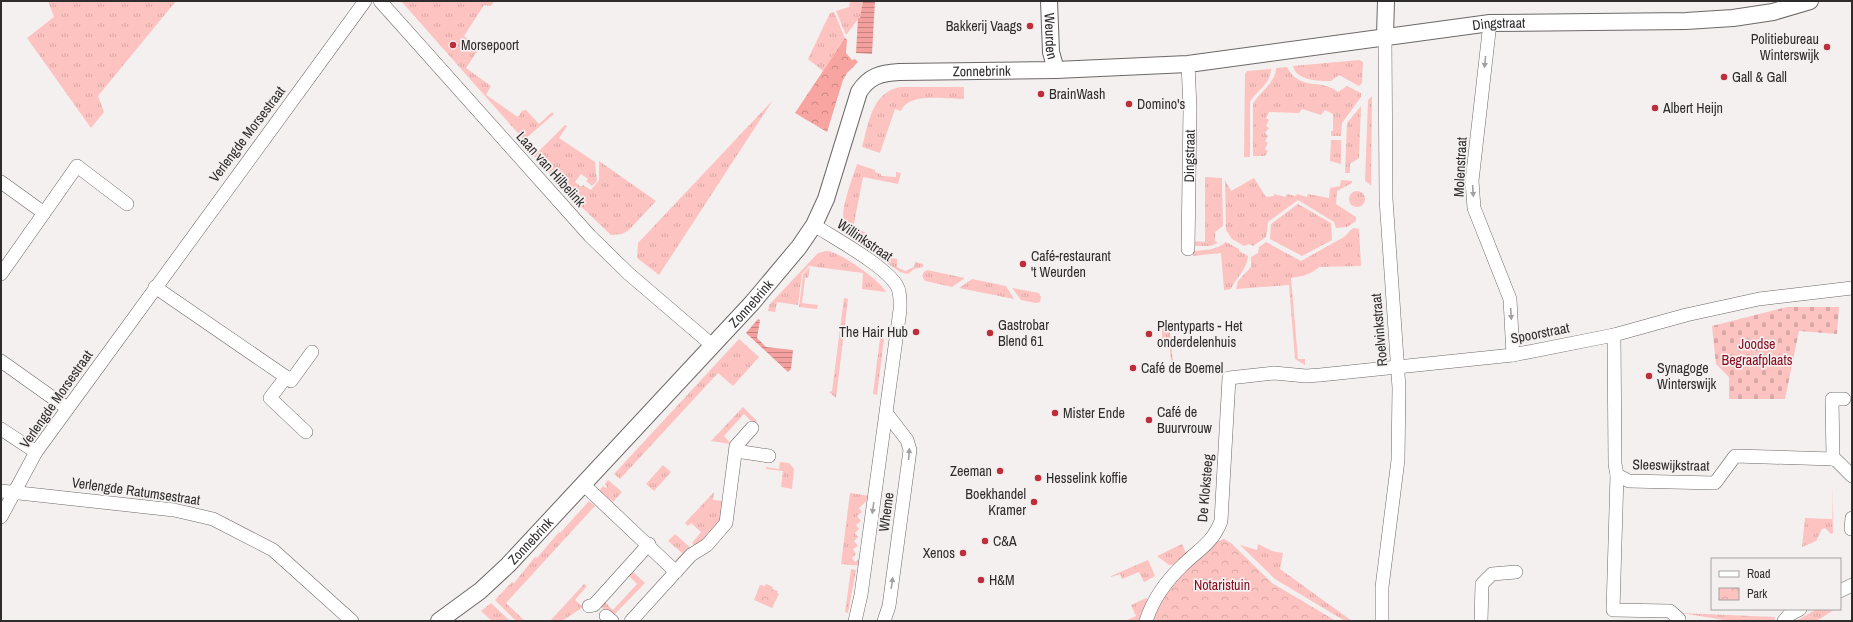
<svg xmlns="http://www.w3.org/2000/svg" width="1853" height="622" viewBox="0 0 1853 622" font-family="'Archivo Narrow',sans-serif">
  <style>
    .grass { fill: url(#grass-tufts) }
    .forest { fill: url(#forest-crowns) }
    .cemetery { fill: url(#cemetery-stones) }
    .park { fill: url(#park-crowns) }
    .water { fill: url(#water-rules) }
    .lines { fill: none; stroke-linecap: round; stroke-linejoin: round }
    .minor-casing { stroke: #6c6868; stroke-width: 14 }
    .tertiary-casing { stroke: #6c6868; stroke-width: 18 }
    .minor { stroke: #fff; stroke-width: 13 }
    .tertiary { stroke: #fff; stroke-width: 16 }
    .oneway { fill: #a1a0a0 }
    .poi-dot { fill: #bd2d3a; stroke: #f4f0ef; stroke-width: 1.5 }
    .labels { text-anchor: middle; stroke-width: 3.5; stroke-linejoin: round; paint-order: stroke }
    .street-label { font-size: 14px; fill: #2e2c2c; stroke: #f4f0ef }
    .poi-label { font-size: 14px; fill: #2e2c2c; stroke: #f4f0ef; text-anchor: start }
    .park-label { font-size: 14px; fill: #890a1f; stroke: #f4f0ef }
  </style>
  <defs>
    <pattern id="grass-tufts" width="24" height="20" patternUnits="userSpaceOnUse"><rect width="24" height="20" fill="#fcc3c1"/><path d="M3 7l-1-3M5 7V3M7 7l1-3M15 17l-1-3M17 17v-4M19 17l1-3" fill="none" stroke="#d8a8a6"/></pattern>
    <pattern id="forest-crowns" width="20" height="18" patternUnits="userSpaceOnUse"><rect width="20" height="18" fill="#f8a4a1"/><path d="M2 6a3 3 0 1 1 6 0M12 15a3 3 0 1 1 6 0" fill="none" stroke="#c98683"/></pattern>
    <pattern id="cemetery-stones" width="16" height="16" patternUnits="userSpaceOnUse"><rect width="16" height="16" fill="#fcc3c1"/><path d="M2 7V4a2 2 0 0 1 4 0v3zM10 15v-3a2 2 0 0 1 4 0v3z" fill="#d8a8a6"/></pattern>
    <pattern id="park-crowns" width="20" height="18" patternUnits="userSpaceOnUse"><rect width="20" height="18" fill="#fcc3c1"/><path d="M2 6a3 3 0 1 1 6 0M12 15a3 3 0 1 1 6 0" fill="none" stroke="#d8a8a6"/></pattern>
    <pattern id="water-rules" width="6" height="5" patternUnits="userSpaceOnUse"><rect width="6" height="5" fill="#f39f9d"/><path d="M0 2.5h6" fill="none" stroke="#c58280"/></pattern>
  </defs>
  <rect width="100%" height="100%" fill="#f4f0ef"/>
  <path class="grass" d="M 48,1 L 176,1 L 98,96 L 104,112 L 91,128 L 27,38 L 54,17 Z
    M 401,1 L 494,1 L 491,6 L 484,5 L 464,36 L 480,47 L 466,68 L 491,86 L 486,95 L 518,117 L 522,111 L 526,110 L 539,124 L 552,112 L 554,114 L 524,140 Z
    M 850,1 L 863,1 L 862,14 L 846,35 L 836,11 L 849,7 Z
    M 834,12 L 845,38 L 823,71 L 808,59 L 830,13 Z
    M 1359,60 L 1363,62 L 1362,83 L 1359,86 L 1339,75 L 1331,81 C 1320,81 1296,81 1293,66 Z
    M 1287,67 C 1300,92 1322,78 1338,92 L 1347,86 L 1361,93 L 1361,97 L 1342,123 L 1341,136 L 1331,136 L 1331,131 L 1333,131 L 1333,114 L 1325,110 L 1321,115 L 1302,109 L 1299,113 L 1269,112 L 1266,118 L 1269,120 L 1266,126 L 1269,128 L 1265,133 L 1268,136 L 1265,141 L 1268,143 L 1265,149 L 1268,151 L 1265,156 L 1253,156 L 1253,104 C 1259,92 1276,83 1276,68 Z
    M 1271,69 C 1271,84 1257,90 1250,102 L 1250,157 L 1244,157 L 1245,74 L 1247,71 Z
    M 900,87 L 964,87 L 964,99 C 946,99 909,92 901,111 L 895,109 L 880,153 L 862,147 C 869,123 871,93 900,87 Z
    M 1372,96 L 1371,185 L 1365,181 L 1368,100 Z
    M 773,100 L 659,275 L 637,258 L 638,243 Z
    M 1361,106 L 1359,158 L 1350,164 L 1350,173 L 1345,173 L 1347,123 Z
    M 565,125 L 567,126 L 559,138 L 595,162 L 597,181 L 592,186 L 586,181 L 588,179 L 581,174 L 575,182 L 581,187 L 583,185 L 591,190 L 599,180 L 599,161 L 656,201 L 629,230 L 622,234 L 611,235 L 572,198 L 534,156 Z
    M 1331,140 L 1341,140 L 1341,164 L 1330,161 Z
    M 857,164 L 875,170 L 875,172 L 881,174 L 881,176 L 896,177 L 896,172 L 901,173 L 898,184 L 863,177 L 853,229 L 865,232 L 863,242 C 856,237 846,232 844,222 C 840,209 853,177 857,164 Z
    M 1205,177 L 1222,178 L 1223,226 L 1215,232 L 1215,241 L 1218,243 L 1210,246 L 1193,246 L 1194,241 L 1205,242 Z
    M 1254,178 L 1266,197 L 1274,196 L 1274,194 L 1286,197 L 1287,194 L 1296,196 L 1297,194 L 1307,197 L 1308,194 L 1329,198 L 1330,188 L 1340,186 L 1341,180 L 1352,181 L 1352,183 L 1337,191 L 1336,204 L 1356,217 L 1356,221 L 1347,227 L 1336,228 L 1334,222 L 1298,200 L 1268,222 L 1266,237 L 1253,246 L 1249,244 L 1244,246 L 1232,239 L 1226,230 L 1225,180 L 1231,191 Z
    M1349 199a8 8 0 1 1 16 0a8 8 0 1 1-16 0Z
    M 1298,204 L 1331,223 L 1332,240 L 1302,256 L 1270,239 L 1271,224 Z
    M 1353,228 L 1359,229 L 1361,266 L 1319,267 C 1310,275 1303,276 1291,278 L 1298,359 L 1305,359 L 1305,365 L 1295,359 L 1289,285 L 1236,289 L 1238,281 L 1251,267 L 1251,257 L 1258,253 L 1259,247 L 1266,242 L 1301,261 L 1344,237 Z
    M 1226,242 L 1239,249 L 1239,251 L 1248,256 C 1247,270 1236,277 1231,289 L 1224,290 L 1221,253 L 1193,256 L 1193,251 C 1206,250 1216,250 1226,242 Z
    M 826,251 C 838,250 881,281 886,292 L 862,289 L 863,273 L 809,266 L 802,274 L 798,305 L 777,302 L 775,312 L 768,311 L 769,305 L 818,253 Z
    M 882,256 L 897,259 L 897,267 L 905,271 L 914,267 L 915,262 L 923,264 L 923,267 L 914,269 L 908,274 L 900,272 L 880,258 Z
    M 810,267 L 808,278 L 805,278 L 802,303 L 818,305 L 817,309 L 799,307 L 803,274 Z
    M 927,270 L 965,278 L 952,287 L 925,281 L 922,276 L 924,272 Z
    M 972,279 L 1006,286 L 1014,299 L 959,288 Z
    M 1012,288 L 1039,293 L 1041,297 L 1040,302 L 1036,303 L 1021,300 Z
    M 844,298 L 848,299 L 836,398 L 829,392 L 832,391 Z
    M 1169,323 L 1174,371 L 1172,372 L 1169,340 L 1162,341 L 1162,324 Z
    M 880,338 L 884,339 L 877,395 L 873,394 Z
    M 739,339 L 759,357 L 733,386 L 718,373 L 620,479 L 614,474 Z
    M 743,407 L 757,421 L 754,424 L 744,414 L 724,436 L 731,444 L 711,441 Z
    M 780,462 L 789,463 L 794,469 L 792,489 L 781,487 L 783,471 L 766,469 L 766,467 L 779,469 Z
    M 663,465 L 671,472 L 654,491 L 646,484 Z
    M 608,480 L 622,492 L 613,502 L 599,491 L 603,486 L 605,488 L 607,487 L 605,484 Z
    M 1832,485 L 1833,533 L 1831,534 L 1825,528 L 1822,529 L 1816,541 L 1802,547 L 1805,518 L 1832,519 Z
    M 714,492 L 713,500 L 725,501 L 722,519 L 696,547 L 692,543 L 701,532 L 691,523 L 688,526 L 685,523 Z
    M 850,493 L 870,496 L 870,498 L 859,508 L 862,512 L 857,516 L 861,521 L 856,525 L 859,529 L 855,533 L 858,537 L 854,541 L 858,546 L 853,549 L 856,554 L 852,558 L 855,562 L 860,558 L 861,566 L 841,564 Z
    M 589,501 L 595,506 L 506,603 L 525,621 L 516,621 L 495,600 L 512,582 L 514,583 L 535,557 L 537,558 L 559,532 L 560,533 Z
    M 675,534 L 692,549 L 677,563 L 675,561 L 682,553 L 668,541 Z
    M 1182,544 L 1187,555 L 1176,565 L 1169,565 L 1157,556 Z
    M 1258,544 L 1272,551 L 1283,553 L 1280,569 L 1352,621 L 1345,621 L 1275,579 L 1240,545 L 1257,550 Z
    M 1148,560 L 1155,576 L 1144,582 L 1139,572 L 1122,579 L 1120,574 L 1111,577 L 1111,576 Z
    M 851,569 L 856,570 L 848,613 L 845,612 Z
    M 633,572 L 645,583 L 613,616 L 601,607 L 605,602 L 613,610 L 637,584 L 629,576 Z
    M 584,584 L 587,586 L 575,600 L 583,607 L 562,621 L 550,621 Z
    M 1146,598 L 1148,600 L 1141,621 L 1125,621 L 1136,616 L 1131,605 Z
    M 491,603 L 510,621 L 492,621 L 481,611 Z
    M 1817,609 L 1835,609 L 1817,621 L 1796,621 Z
    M 1681,613 L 1775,617 L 1774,621 L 1730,621 Z"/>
  <path class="forest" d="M 845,38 L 847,40 L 846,53 L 852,60 L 855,59 L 858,62 L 847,73 L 843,80 L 827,132 L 795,113 Z"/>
  <path class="cemetery" d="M 1787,307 L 1839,307 L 1837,334 L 1799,331 L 1785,399 L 1729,399 L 1729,377 L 1716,364 L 1712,326 Z"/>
  <path class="park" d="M 1224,539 L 1231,543 L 1272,583 L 1336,621 L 1152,621 C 1164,587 1191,566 1216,542 Z
    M 766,584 L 773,587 L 772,589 L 778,591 L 777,593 L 779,594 L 772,608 L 754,600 L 760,585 L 765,586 Z"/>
  <path class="water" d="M 863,1 L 875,1 L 872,54 L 856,53 L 858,18 L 860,18 Z
    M 758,319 L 760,320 L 757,338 L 766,347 L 793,350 L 791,369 L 788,372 L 746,333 Z"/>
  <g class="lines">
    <g class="minor-casing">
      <g id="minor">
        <path d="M 380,1 L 590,236 L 629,274 L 712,345"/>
        <path d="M 1490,23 L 1472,181 L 1474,208 L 1510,299 L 1513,355"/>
        <path d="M 1,182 L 44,213 L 1,274"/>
        <path d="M 44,213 L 77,166 L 127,204"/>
        <path d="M 814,225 C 834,238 886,266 897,286 C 901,293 900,302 900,310 L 861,595 L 855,621"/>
        <path id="s1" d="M 1188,249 L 1190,108 L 1188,64"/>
        <path d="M 155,287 L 286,377 L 270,398 L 306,432"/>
        <path d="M 1614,335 L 1615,464 L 1617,475 L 1629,481 L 1715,483 L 1735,456 L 1833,459"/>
        <path d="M 1,361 L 67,408"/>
        <path d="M 286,377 L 291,381 L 312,352"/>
        <path d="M 1844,399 L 1832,399 L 1833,459 L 1836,460 L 1852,476"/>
        <path d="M 1,429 L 36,452"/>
        <path d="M 736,451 L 769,456"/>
        <path d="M 1617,475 L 1613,610 L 1670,611 L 1679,619"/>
        <path d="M 583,484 L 676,572"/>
        <path d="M 1,491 L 174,510 L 213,519 L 273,550 L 352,621"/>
        <path d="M 1,517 L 36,452 L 365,1"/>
        <path d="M 1851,529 L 1852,518"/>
        <path d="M 1840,591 L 1852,585"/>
        <path d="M 589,606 L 594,605 L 649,544"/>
        <path d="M 606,616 L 612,621"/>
        <path d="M 631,621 L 691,555 L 707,545 L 726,523 L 736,446 L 752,428"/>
        <path d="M 884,621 L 889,606 L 910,450 L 907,440 L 887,414"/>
        <path d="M 1146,621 C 1153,599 1166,581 1183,565 C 1198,550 1213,543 1221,521 L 1229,378 L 1274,373 L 1306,376 L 1320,375 L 1513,355 L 1614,335 L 1686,315 L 1759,299 L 1852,288"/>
        <path d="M 1382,621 L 1382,587 L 1398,460 L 1399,388 L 1386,199 L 1385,36"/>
        <path d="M 1481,621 L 1482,584 L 1492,574 L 1516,572"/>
        <path d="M 1784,621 L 1789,615 L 1800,609"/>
      </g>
    </g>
    <g class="tertiary-casing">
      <g id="tertiary">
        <path id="s2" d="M 1049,1 L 1051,52 L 1056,70"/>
        <path d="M 1385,36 L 1386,1"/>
        <path id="s3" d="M 439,621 L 480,591 L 508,565 L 752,303 L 799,247 L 814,225 L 826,199 L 859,92 C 869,76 881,73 899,72 L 1056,70 L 1188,64 L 1490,23 L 1686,21 L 1733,18 L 1773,12 L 1810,1"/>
      </g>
    </g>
    <use href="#minor" class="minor"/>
    <use href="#tertiary" class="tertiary"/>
  </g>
  <defs><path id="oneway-solid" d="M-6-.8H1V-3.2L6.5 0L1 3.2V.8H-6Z"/></defs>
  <g class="oneway">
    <use href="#oneway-solid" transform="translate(1485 62) rotate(96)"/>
    <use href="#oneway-solid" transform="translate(1473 191) rotate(86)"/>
    <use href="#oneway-solid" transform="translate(1511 314) rotate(86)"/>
    <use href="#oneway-solid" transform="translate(909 454) rotate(-86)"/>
    <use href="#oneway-solid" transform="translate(873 508) rotate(98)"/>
    <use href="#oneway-solid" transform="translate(892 583) rotate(-82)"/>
  </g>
  <g class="poi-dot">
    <circle cx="1030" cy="26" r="4"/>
    <circle cx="453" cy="45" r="4"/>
    <circle cx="1827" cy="47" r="4"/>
    <circle cx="1724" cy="77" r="4"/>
    <circle cx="1041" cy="94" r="4"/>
    <circle cx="1129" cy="104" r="4"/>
    <circle cx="1655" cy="108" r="4"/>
    <circle cx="1023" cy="264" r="4"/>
    <circle cx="916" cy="332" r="4"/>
    <circle cx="990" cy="333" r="4"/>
    <circle cx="1149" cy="334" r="4"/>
    <circle cx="1133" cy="368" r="4"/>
    <circle cx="1649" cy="376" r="4"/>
    <circle cx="1055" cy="413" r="4"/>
    <circle cx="1149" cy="420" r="4"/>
    <circle cx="1000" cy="471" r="4"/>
    <circle cx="1038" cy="478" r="4"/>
    <circle cx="1034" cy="502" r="4"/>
    <circle cx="985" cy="541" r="4"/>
    <circle cx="963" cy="553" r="4"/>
    <circle cx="981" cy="580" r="4"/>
  </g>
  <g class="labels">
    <g class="street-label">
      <text dy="5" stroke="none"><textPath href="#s3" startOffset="1337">Dingstraat</textPath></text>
      <text dy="5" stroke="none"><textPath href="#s2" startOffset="35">Weurden</textPath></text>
      <text dy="5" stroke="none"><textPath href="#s3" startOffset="817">Zonnebrink</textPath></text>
      <text transform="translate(247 134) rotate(-53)" y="5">Verlengde Morsestraat</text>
      <text dy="5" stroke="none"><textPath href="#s1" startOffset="93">Dingstraat</textPath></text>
      <text transform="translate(1460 167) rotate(-87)" y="5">Molenstraat</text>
      <text transform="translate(551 169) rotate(48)" y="5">Laan van Hilbelink</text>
      <text transform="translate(865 240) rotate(34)" y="5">Willinkstraat</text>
      <text dy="5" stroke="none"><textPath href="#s3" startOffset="446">Zonnebrink</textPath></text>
      <text transform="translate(1379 330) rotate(-95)" y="5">Roelvinkstraat</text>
      <text transform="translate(1540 333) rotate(-11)" y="5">Spoorstraat</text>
      <text transform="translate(56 399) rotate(-55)" y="5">Verlengde Morsestraat</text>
      <text transform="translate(1671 465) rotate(1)" y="5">Sleeswijkstraat</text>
      <text transform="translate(1205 488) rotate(-85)" y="5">De Kloksteeg</text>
      <text transform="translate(136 491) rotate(8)" y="5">Verlengde Ratumsestraat</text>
      <text transform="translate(886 512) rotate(-82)" y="5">Wheme</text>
      <text dy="5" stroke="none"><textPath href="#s3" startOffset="122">Zonnebrink</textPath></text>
    </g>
    <g class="poi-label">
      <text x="1022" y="31" text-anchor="end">Bakkerij Vaags</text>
      <text x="1819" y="44" text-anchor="end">Politiebureau<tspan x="1819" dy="16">Winterswijk</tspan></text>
      <text x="461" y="50">Morsepoort</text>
      <text x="1732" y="82">Gall &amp; Gall</text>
      <text x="1049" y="99">BrainWash</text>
      <text x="1137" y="109">Domino's</text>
      <text x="1663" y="113">Albert Heijn</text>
      <text x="1031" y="261">Café-restaurant<tspan x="1031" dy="16">'t Weurden</tspan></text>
      <text x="998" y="330">Gastrobar<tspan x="998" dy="16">Blend 61</tspan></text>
      <text x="1157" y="331">Plentyparts - Het<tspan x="1157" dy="16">onderdelenhuis</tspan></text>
      <text x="908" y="337" text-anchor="end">The Hair Hub</text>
      <text x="1141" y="373">Café de Boemel</text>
      <text x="1657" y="373">Synagoge<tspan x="1657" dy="16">Winterswijk</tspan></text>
      <text x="1157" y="417">Café de<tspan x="1157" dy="16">Buurvrouw</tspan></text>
      <text x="1063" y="418">Mister Ende</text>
      <text x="992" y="476" text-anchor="end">Zeeman</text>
      <text x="1046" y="483">Hesselink koffie</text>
      <text x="1026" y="499" text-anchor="end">Boekhandel<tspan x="1026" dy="16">Kramer</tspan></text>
      <text x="993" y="546">C&amp;A</text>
      <text x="955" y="558" text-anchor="end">Xenos</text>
      <text x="989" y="585">H&amp;M</text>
    </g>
    <g class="park-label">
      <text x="1757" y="349">Joodse<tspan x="1757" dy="16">Begraafplaats</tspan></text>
      <text x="1222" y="590">Notaristuin</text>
    </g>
  </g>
  <rect width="1853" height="622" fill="none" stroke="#2e2c2c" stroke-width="4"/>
  <rect x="1711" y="558" width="130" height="52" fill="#f4f0ef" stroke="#a5a2a1"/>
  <rect x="1719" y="571" width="20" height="6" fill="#ffffff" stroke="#a5a2a1"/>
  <text x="1747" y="578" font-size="12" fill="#2e2c2c">Road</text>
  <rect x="1719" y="588" width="20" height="12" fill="url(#park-crowns)" stroke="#a5a2a1"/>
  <text x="1747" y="598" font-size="12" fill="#2e2c2c">Park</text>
</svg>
